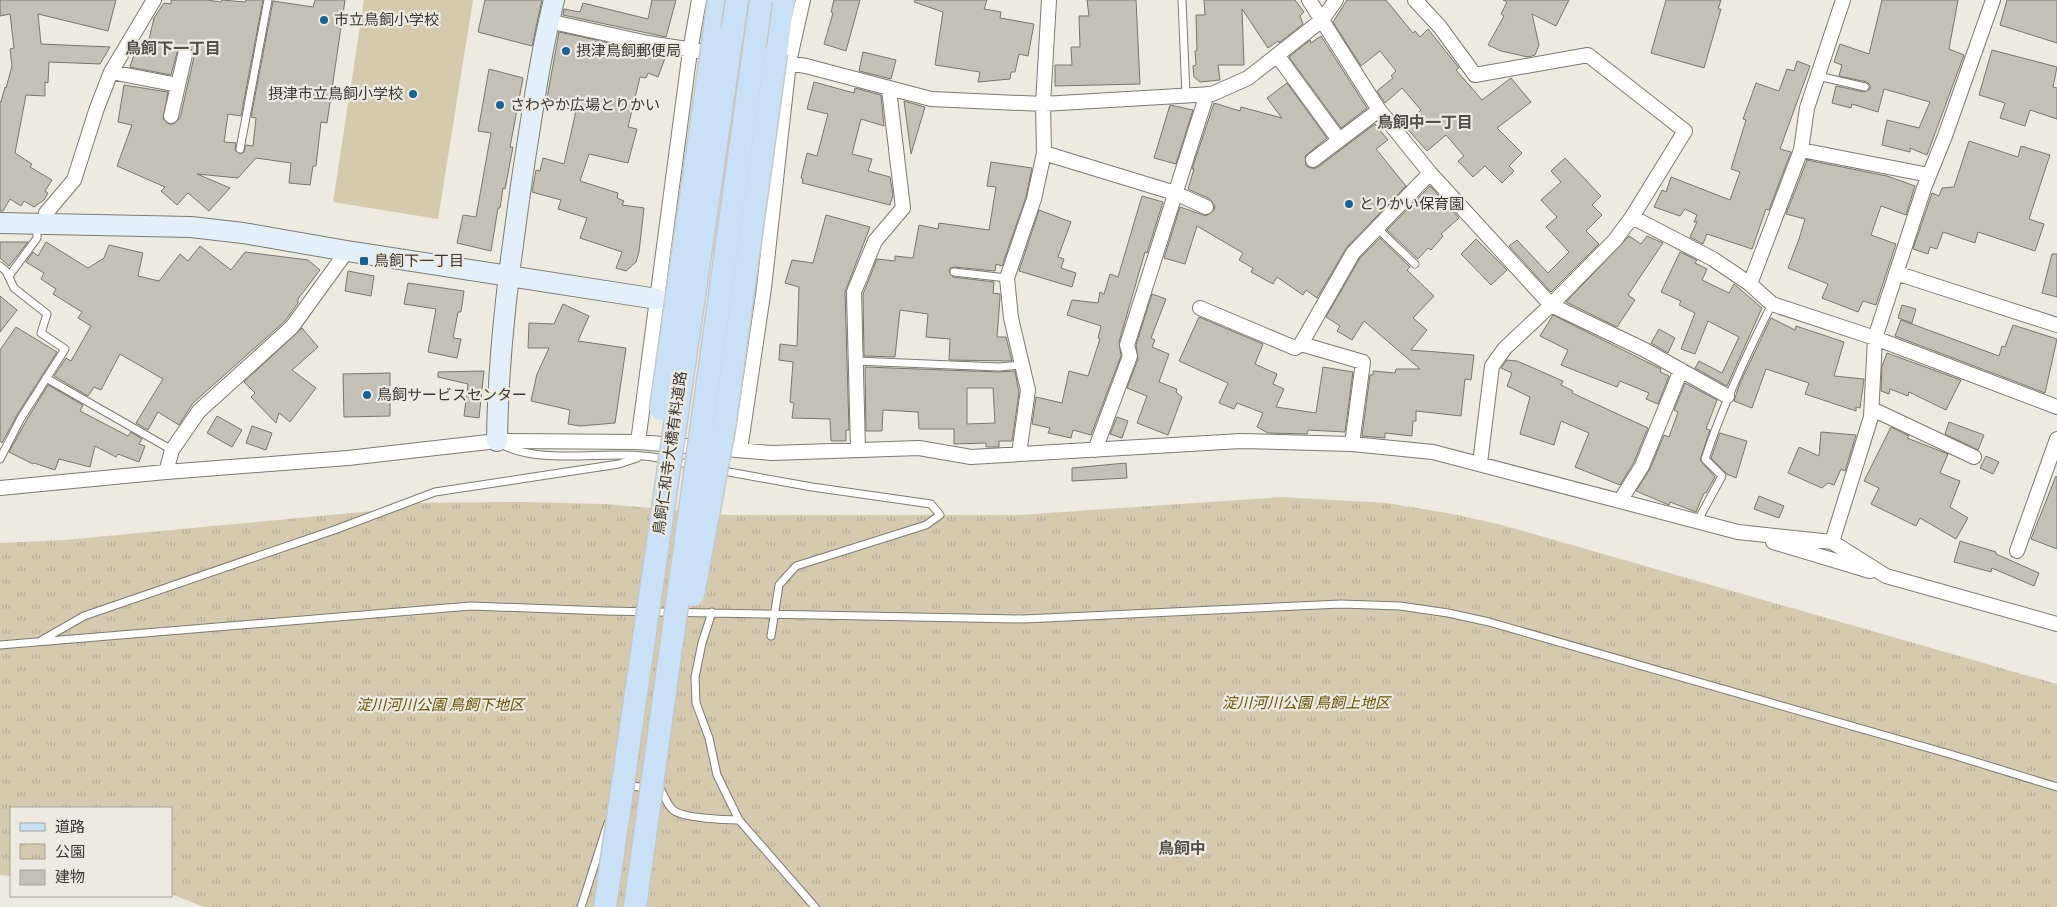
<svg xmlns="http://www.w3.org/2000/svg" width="2057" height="907" viewBox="0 0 2057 907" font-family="'Crimson Pro','Noto Sans JP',serif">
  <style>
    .green { fill: #d6caae }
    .park { fill: url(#park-tufts) }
    .building { fill: #c3c0b8; stroke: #79766e; fill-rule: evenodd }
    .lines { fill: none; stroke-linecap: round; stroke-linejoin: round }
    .lane-casing { stroke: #7d7a72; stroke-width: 9 }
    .street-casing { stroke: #7d7a72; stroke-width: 16 }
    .secondary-casing { stroke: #7d7a72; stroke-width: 22 }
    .primary-casing { stroke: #c7c7c6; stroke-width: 25 }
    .lane { stroke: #fff; stroke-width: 7 }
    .street { stroke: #fff; stroke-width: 14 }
    .secondary { stroke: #e3f0fb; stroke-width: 20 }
    .primary { stroke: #c8e1f7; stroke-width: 22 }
    .primary-bridge-casing { stroke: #c7c7c6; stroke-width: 25; stroke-linecap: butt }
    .primary-bridge { stroke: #c8e1f7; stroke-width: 22 }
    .poi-dot { fill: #196296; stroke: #edeae1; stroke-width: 2 }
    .labels { text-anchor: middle; stroke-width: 4.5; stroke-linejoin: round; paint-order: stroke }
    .poi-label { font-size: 15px; fill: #383733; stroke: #edeae1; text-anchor: start }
    .street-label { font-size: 15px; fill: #383733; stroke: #edeae1 }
    .park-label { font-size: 15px; font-style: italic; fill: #6a5204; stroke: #edeae1 }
    .neighbourhood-label { font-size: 16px; font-weight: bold; fill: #524f48; stroke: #edeae1 }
  </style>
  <defs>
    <pattern id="park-tufts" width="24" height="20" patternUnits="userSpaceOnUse" patternTransform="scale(1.25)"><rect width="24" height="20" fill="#d6caae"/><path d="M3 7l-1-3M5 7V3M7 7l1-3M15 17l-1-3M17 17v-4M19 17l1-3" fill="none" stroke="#b8ae96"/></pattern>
  </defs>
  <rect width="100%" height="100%" fill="#edeae1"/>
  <path class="green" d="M 364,0 L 473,0 L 438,219 L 333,202 Z"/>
  <path class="park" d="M 1282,497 L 1387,503 L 1453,514 L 1502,525 L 2057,684 L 2057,907 L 204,907 L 171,894 L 171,808 L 11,808 L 11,876 L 0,875 L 0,543 L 64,540 L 383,510 L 402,503 L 523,502 L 605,504 L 729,515 L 1019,515 Z"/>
  <path class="building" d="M 0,0 L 116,0 L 108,31 L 38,14 L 41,44 L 110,47 L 100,64 L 49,62 L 48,83 L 45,82 L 45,96 L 26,95 L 15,153 L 32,164 L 30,167 L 52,180 L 45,191 L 48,193 L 44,200 L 34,207 L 24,201 L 21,206 L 10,199 L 3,211 L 0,211 L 0,101 L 1,102 L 5,87 L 6,88 L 12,66 L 10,49 L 14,48 L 10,14 L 0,16 Z
    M 171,0 L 207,0 L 221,2 L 222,0 L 245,2 L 246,0 L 263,0 L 241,116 L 228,114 L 224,142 L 236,143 L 235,150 L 240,154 L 244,152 L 246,145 L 253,146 L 256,118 L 251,117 L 273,1 L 313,7 L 315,0 L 345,0 L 327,123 L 321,122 L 316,166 L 313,166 L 310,185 L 289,183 L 291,163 L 256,158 L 238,178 L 197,174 L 230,188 L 209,211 L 188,193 L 177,205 L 161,191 L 165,187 L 117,166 L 132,125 L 118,122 L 124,85 L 168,92 L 163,119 L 169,124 L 173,124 L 180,118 L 194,57 L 191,49 L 183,47 L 178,49 L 171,75 L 130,67 L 136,48 L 147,48 L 154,18 L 164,3 L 171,4 Z
    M 485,0 L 542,0 L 532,46 L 478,32 Z
    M 652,0 L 676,0 L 666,37 L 563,15 L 564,9 L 580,12 L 583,3 L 648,19 Z
    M 834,0 L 860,0 L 846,51 L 824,44 L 833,13 L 831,12 Z
    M 915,0 L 987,0 L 984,9 L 1001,12 L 1000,18 L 1034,24 L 1028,56 L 1019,54 L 1015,72 L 1011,72 L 1010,79 L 978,82 L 980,72 L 935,65 L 943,12 L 914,2 Z
    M 1087,0 L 1136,0 L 1140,84 L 1055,86 L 1055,65 L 1072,65 L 1071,47 L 1080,47 L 1079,16 L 1089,16 Z
    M 1204,0 L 1295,0 L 1304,12 L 1300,16 L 1303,24 L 1279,43 L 1278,41 L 1268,48 L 1242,9 L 1244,65 L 1218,65 L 1220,80 L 1200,82 L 1194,77 L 1193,66 L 1196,65 L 1195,51 L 1197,51 L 1196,15 L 1205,15 Z
    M 1347,0 L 1386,0 L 1413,33 L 1415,31 L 1420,37 L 1428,29 L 1459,68 L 1456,70 L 1482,100 L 1511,78 L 1531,102 L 1497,128 L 1522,153 L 1509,166 L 1514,171 L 1502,183 L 1485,166 L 1473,177 L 1458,161 L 1464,156 L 1446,135 L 1427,151 L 1404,125 L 1421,110 L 1402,88 L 1385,103 L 1377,91 L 1393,78 L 1391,76 L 1396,71 L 1380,51 L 1361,66 L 1333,22 Z
    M 1503,0 L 1569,0 L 1556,26 L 1532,14 L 1539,45 L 1535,55 L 1528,57 L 1501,51 L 1488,45 L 1504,16 L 1501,14 L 1507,2 Z
    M 1666,0 L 1721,0 L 1718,9 L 1721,9 L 1704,68 L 1651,53 Z
    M 1882,0 L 1958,0 L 1949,49 L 1964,55 L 1927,155 L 1910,148 L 1910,152 L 1882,145 L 1887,120 L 1919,128 L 1930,102 L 1884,89 L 1878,112 L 1852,104 L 1851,108 L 1832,103 L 1836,86 L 1864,92 L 1870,89 L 1870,85 L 1867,82 L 1839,76 L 1842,65 L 1834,62 L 1840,44 L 1869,54 Z
    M 2007,0 L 2057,0 L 2057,43 L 2000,25 Z
    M 559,32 L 662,54 L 661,57 L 665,58 L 658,77 L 648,73 L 646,78 L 640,77 L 628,127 L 637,129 L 628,163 L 589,154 L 580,181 L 618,193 L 617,198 L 624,201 L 622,205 L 644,208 L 639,252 L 636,262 L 626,271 L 616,268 L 622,252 L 580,238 L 587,218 L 558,209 L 561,200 L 532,192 L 536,170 L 540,171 L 543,158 L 564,164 L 576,111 L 567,108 L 568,103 L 547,98 Z
    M 1321,36 L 1367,108 L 1341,128 L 1289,57 L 1310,40 L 1311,43 Z
    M 1992,50 L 2057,67 L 2053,87 L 2057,88 L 2057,119 L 2030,110 L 2025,126 L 2000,118 L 2005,103 L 1979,95 Z
    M 863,52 L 896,60 L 891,79 L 859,71 Z
    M 1797,61 L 1810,66 L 1780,149 L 1791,152 L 1769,210 L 1766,209 L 1752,249 L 1707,234 L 1703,244 L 1690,237 L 1697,222 L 1694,222 L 1697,215 L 1685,209 L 1680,216 L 1654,207 L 1662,190 L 1666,192 L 1671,177 L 1730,200 L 1740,172 L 1731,169 L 1746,120 L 1743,119 L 1756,83 L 1779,91 L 1787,69 L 1794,71 Z
    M 489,69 L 523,78 L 510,147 L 513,147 L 505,189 L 503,188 L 500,208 L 498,208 L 491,251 L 457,243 L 463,215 L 476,217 L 491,133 L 478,131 Z
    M 814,82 L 854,93 L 855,88 L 881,95 L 884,126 L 861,119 L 852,154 L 872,159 L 868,171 L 890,177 L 893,195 L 890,205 L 802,183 L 803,179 L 801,178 L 807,153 L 817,156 L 828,114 L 807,109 Z
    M 1287,83 L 1327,138 L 1305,156 L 1306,166 L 1314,169 L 1318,167 L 1375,124 L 1388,140 L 1376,149 L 1406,186 L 1347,247 L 1317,298 L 1306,290 L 1303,295 L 1277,277 L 1273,284 L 1251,272 L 1253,268 L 1239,260 L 1243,253 L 1197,226 L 1185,264 L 1164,258 L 1180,207 L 1206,216 L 1214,210 L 1215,206 L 1210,199 L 1188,189 L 1194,169 L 1192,169 L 1214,103 L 1240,111 L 1241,107 L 1282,118 L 1267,98 Z
    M 904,101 L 925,107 L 911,154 Z
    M 1170,105 L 1193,110 L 1176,164 L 1154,158 Z
    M 1969,141 L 2018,157 L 2021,146 L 2050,155 L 2029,219 L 2044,224 L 2035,251 L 1978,232 L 1975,243 L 1943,232 L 1937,249 L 1930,247 L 1928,254 L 1913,249 L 1932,193 L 1939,196 L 1942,188 L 1954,187 Z
    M 1565,158 L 1601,196 L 1592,205 L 1602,215 L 1586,231 L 1599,244 L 1551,292 L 1509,246 L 1517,240 L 1548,273 L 1569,252 L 1546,227 L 1557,217 L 1541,200 L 1561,182 L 1551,171 Z
    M 1807,160 L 1887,176 L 1915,186 L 1906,215 L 1881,206 L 1871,235 L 1896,244 L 1876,305 L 1863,301 L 1858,312 L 1822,298 L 1828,284 L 1788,268 L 1799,239 L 1805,219 L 1786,214 Z
    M 991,162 L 1032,168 L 1026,197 L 1002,266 L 996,264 L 995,271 L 954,267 L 950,268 L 949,272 L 953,277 L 994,282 L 993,293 L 1000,294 L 1000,298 L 997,337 L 1006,337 L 1012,361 L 949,360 L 950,339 L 926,337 L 928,314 L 900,310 L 895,357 L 864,356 L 863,294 L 877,259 L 895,261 L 895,256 L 913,258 L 919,225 L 938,229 L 939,223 L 989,230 L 996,187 L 987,186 Z
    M 1430,186 L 1459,218 L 1441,234 L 1443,236 L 1431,250 L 1428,248 L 1418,259 L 1387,230 Z
    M 1142,196 L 1163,202 L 1147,253 L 1145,252 L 1119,342 L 1121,356 L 1091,435 L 1073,430 L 1071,438 L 1048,433 L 1050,428 L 1032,424 L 1036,397 L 1062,403 L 1069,371 L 1088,376 L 1100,339 L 1098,338 L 1101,326 L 1067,315 L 1072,300 L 1098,303 L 1100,292 L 1104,294 L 1110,274 L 1118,277 Z
    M 1039,210 L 1071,222 L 1058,257 L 1064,259 L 1061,268 L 1076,273 L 1072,287 L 1019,271 Z
    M 826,215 L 870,227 L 845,292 L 849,430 L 846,430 L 846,441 L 831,441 L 830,419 L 792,418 L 794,403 L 790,402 L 793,362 L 779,360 L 780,344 L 797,346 L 799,287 L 785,283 L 792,260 L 813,263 Z
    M 1629,236 L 1641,244 L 1647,236 L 1663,243 L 1628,295 L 1635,300 L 1617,327 L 1566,302 Z
    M 1380,238 L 1410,267 L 1407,270 L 1434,296 L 1413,318 L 1427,330 L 1411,350 L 1474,355 L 1471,380 L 1465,379 L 1461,416 L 1416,411 L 1416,421 L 1413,421 L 1412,436 L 1385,433 L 1385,438 L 1362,436 L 1370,375 L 1373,375 L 1373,371 L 1395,373 L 1396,369 L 1420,369 L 1364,321 L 1352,340 L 1337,331 L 1340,326 L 1326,317 L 1360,258 Z
    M 1476,239 L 1507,270 L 1491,285 L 1461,254 Z
    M 0,242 L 28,242 L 9,266 L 0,258 Z
    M 46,242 L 88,268 L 104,258 L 109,245 L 143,253 L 138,276 L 159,281 L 180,254 L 188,261 L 200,246 L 231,270 L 245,252 L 308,260 L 320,270 L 298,299 L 298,303 L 285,321 L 193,403 L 179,425 L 158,412 L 148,430 L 136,423 L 163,379 L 120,354 L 101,390 L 94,387 L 88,396 L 54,376 L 66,358 L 71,361 L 91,326 L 78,318 L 82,312 L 53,294 L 56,289 L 41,279 L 44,273 L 26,262 L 33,252 L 38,256 Z
    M 1680,252 L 1697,260 L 1695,263 L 1707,269 L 1702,280 L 1729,293 L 1734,284 L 1762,308 L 1727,386 L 1695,368 L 1699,361 L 1722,373 L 1739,337 L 1708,321 L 1695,354 L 1681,349 L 1695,313 L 1679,305 L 1681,301 L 1661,292 Z
    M 2052,254 L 2057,254 L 2057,297 L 2042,293 Z
    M 348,271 L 374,276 L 371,296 L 345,291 Z
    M 408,283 L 464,291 L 461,312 L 458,312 L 453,338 L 461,339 L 457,358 L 428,352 L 436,309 L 404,304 Z
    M 1152,294 L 1166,299 L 1151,338 L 1155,340 L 1152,347 L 1169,354 L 1159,382 L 1177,389 L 1176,392 L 1182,397 L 1168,435 L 1137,423 L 1147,396 L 1127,388 L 1138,359 L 1136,345 Z
    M 0,296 L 17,310 L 0,332 Z
    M 563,304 L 589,316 L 578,341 L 626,348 L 615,423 L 580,426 L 568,424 L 570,410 L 531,401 L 537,374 L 549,348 L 528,348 L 529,323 L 554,324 Z
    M 1902,305 L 1916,309 L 1912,323 L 1898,318 Z
    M 1553,315 L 1661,369 L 1660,372 L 1669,376 L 1658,404 L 1646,399 L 1649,393 L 1620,381 L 1617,387 L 1561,365 L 1568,350 L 1540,336 Z
    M 1199,317 L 1263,344 L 1255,364 L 1277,374 L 1273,384 L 1284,389 L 1276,407 L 1316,413 L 1323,367 L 1353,372 L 1345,432 L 1308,430 L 1307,434 L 1268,433 L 1257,427 L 1263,413 L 1237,403 L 1234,409 L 1219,403 L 1228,383 L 1179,361 Z
    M 1771,318 L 1795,330 L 1796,326 L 1844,342 L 1834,376 L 1864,379 L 1860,408 L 1856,407 L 1856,411 L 1805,394 L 1809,383 L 1766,369 L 1752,408 L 1734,401 L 1740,383 Z
    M 1901,320 L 1999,356 L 2002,346 L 2005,347 L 2013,325 L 2057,339 L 2045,393 L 1895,336 Z
    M 16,327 L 57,352 L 17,415 L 2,443 L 0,441 L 0,350 Z
    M 302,328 L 318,347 L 292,370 L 316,388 L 290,422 L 279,413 L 276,423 L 251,397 L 255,393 L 244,382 Z
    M 1659,329 L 1675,338 L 1668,353 L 1651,343 Z
    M 1887,353 L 1961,380 L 1946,410 L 1909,392 L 1908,396 L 1890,389 L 1889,394 L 1881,391 L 1882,366 Z
    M 1507,360 L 1517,361 L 1563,381 L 1561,385 L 1573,391 L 1572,393 L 1648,428 L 1634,462 L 1620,485 L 1575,467 L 1589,433 L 1561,421 L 1554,445 L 1520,434 L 1530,397 L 1507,386 L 1512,373 L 1501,368 Z
    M 865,367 L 999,372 L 1015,371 L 1019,393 L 1012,441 L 999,441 L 999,447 L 986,447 L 986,443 L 954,444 L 954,429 L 919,429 L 918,412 L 883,410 L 882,431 L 866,431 ZM 967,388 L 993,388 L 995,423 L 967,424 Z
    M 484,371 L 479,418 L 464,416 L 468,384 L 438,377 L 438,372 Z
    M 390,373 L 390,416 L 344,417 L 343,374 Z
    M 1685,383 L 1717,400 L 1706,429 L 1710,430 L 1700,460 L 1715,477 L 1706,493 L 1704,493 L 1696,512 L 1670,502 L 1669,505 L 1636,491 L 1650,469 L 1664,435 L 1669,437 L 1678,412 L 1674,410 Z
    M 48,385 L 83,405 L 80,411 L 128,436 L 131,432 L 142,439 L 139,444 L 145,446 L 139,462 L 118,454 L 116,457 L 95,446 L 90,467 L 59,459 L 55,470 L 34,463 L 33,464 L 9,452 L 26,421 Z
    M 217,416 L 242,430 L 232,447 L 207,433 Z
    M 1117,417 L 1128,421 L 1122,438 L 1110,434 Z
    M 1949,422 L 1984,435 L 1978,450 L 1945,434 Z
    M 252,426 L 272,433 L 266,450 L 246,443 Z
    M 1891,427 L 1909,436 L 1907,438 L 1948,454 L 1940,473 L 1960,481 L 1950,507 L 1968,518 L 1956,539 L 1920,518 L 1916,526 L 1871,504 L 1879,488 L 1864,481 Z
    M 1821,432 L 1856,435 L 1845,471 L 1841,469 L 1834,485 L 1828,483 L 1822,488 L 1788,473 L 1799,447 L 1819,456 Z
    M 1720,433 L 1747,441 L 1736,478 L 1727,474 L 1711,458 Z
    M 1986,456 L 1999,462 L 1993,474 L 1980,468 Z
    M 1126,463 L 1127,478 L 1072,481 L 1072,468 Z
    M 2056,476 L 2057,477 L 2057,549 L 2031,539 Z
    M 1759,496 L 1784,506 L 1779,518 L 1754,509 Z
    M 1960,541 L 1996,552 L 1996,554 L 2039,573 L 2034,586 L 1992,568 L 1991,572 L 1954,562 Z"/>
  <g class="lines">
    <g class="lane-casing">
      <path id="lane" d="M 1182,0 L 1186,95
        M 1818,76 L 1865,87
        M 240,149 L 268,0
        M 1377,228 L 1415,264
        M 0,266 L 6,271 L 14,288 L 47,314 L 41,333 L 65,349 L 21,418 L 0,459
        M 954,272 L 1007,278
        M 9,276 L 37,238 L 37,226
        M 856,361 L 999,367 L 1022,365
        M 46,378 L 172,450
        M 501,444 C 539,465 601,451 643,456 C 660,457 676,462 693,465
        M 718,470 L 812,487 L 931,504 L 940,515 L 926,525 L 796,566 L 779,585 L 771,636
        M 1697,522 L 1722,476 L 1705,459 C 1723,405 1746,355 1772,304
        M 712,612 L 702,643 L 695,677 L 696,703 L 709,738 L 717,775 L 739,820 L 815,907
        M 42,640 L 84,616 L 337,529 L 435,492 L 619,464 L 637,458
        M 0,645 L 471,606 L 606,611 L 1024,619 L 1341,604 L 1400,606 L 1448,613 L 1489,622 L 1953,755 L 2057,787
        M 625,785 L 661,790 C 664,796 668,806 673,810 C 682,818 725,820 739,820
        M 581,907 L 608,823"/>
    </g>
    <g class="street-casing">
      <path id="street" d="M 1309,0 L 1379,110 L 1430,173 L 1551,305 L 1615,240 L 1632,217 L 1713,259 L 1750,284 L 1772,304 L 1875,338 L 2057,407
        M 1415,0 L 1440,27 L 1475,75 L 1588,55 L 1685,131 L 1632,217
        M 548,21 L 648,43 L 719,54
        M 1277,55 L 1339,140
        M 768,60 L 806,66 L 931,99 L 1043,104 L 1212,94 L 1248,78 L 1322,20 L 1336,0
        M 111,72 L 178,85
        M 171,116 L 185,55
        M 1801,150 L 1929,175
        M 1044,153 L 1175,193 L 1206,207
        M 1313,160 L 1379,110
        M 47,224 L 46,213 L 74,180 L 97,108 L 111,72 L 154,0
        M 1896,273 L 2057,325
        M 1750,284 L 1801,150 L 1807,108 L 1843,0
        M 1200,308 L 1295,348 L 1301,344 L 1363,362 L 1352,444
        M 1301,344 L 1353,253 L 1430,173
        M 1872,409 L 1974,457
        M 638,442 L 690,51 L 699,0
        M 740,450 L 764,288 L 789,62 L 803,0
        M 858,450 L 854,292 L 875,241 L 903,208 L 889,89
        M 1095,450 L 1130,356 L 1127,345 L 1207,94
        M 1019,454 L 1028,390 L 1011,318 L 1007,278 L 1034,199 L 1044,153 L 1043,104 L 1049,0
        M 1480,463 L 1492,366 L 1505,348 L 1551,305 L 1645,350 L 1727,396
        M 166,472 L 172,450 L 199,411 L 292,327 L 347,251
        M 0,488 L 166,472 L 348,458 L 497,441 L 638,442 L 772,453 L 919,448 L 971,457 L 1241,441 L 1352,444 L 1433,452 L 1738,532 L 1832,542 L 1886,576 L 2057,624
        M 1620,501 L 1642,466 L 1681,370
        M 1773,542 L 1870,571
        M 1832,542 L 1871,417 L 1875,338 L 1924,188 L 1945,136 L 1993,0
        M 2017,551 L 2057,439"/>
    </g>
    <g class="secondary-casing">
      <path id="secondary" d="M 0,223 L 191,227 L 243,233 L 347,251 L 657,299
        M 497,441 C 498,350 510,262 523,172 C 532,115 540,56 554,0"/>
    </g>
    <g class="primary-casing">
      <path id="primary" d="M 714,36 L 719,0
        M 776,53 L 783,0"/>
    </g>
    <use href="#lane" class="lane"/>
    <use href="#street" class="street"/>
    <use href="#secondary" class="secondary"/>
    <use href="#primary" class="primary"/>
    <g class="primary-bridge-casing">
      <path id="primary-bridge" d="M 661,409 L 714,36
        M 693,595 L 724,428 L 776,53
        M 605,907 L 737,0
        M 635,907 L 761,0"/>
    </g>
    <use href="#primary-bridge" class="primary-bridge"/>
  </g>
  <g class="poi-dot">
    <circle cx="324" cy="20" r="5"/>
    <circle cx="566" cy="51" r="5"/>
    <circle cx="413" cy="94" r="5"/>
    <circle cx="500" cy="105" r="5"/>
    <circle cx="1349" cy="204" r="5"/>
    <rect x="359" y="256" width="10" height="10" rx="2.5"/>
    <circle cx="367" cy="395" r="5"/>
  </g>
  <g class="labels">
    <g class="poi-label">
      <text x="334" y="25">市立鳥飼小学校</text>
      <text x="576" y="56">摂津鳥飼郵便局</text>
      <text x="403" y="99" text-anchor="end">摂津市立鳥飼小学校</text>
      <text x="510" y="110">さわやか広場とりかい</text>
      <text x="1359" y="209">とりかい保育園</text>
      <text x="374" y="266">鳥飼下一丁目</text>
      <text x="377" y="400">鳥飼サービスセンター</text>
    </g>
    <g class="street-label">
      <text transform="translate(670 453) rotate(-82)" y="5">鳥飼仁和寺大橋有料道路</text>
    </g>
    <g class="park-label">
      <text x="1306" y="708">淀川河川公園 鳥飼上地区</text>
      <text x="440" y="710">淀川河川公園 鳥飼下地区</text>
    </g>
    <g class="neighbourhood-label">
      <text x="173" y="54">鳥飼下一丁目</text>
      <text x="1425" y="128">鳥飼中一丁目</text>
      <text x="1182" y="854">鳥飼中</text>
    </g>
  </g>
  <rect x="10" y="807" width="162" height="90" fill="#edeae1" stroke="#a5a29b"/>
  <rect x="20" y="823" width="25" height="8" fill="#c8e1f7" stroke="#a5a29b"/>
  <text x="55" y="832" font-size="15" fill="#383733">道路</text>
  <rect x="20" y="844" width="25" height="15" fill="url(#park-tufts)" stroke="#a5a29b"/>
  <text x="55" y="857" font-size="15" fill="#383733">公園</text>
  <rect x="20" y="870" width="25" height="15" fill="#c3c0b8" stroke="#a5a29b"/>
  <text x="55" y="882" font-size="15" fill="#383733">建物</text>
</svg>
